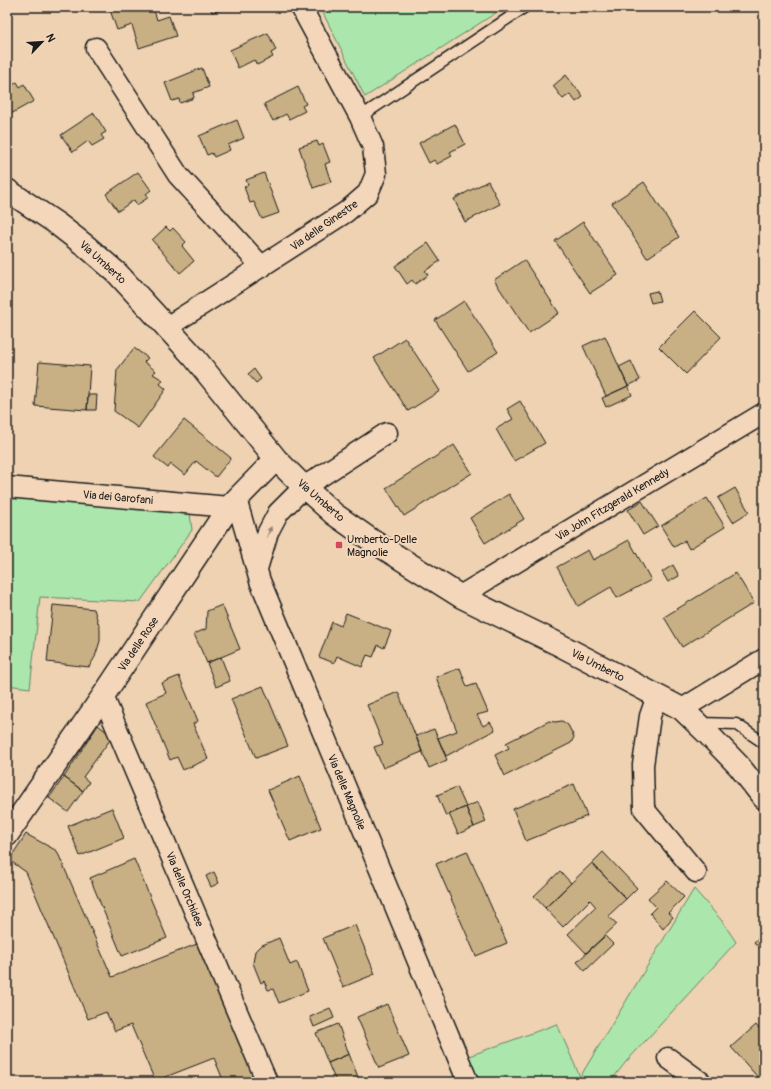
<svg xmlns="http://www.w3.org/2000/svg" width="771" height="1089" viewBox="0 0 771 1089" font-family="Pangolin,sans-serif">
  <style>
    .green { fill: #abe7ad; stroke: #648264 }
    .building { fill: #c8b084; stroke: #1c1c1c }
    .lines { fill: none; stroke-linecap: round; stroke-linejoin: round }
    .lane-casing { stroke: #1c1c1c; stroke-width: 13 }
    .street-casing { stroke: #1c1c1c; stroke-width: 23 }
    .secondary-casing { stroke: #1c1c1c; stroke-width: 25 }
    .lane { stroke: #f4d7bb; stroke-width: 10 }
    .street { stroke: #f4d7bb; stroke-width: 20 }
    .secondary { stroke: #f4d7bb; stroke-width: 22 }
    .oneway { fill: #938373 }
    .poi-dot { fill: #d1495b; stroke: #f4d7bb; stroke-width: 1.5 }
    .labels { text-anchor: middle; stroke-width: 4; stroke-linejoin: round; paint-order: stroke }
    .street-label { font-size: 11px; fill: #1c1c1c; stroke: #f4d7bb }
    .poi-label { font-size: 11px; fill: #1c1c1c; stroke: #f4d7bb; text-anchor: start }
  </style>
  <rect width="100%" height="100%" fill="#eed2b2"/>
  <filter id="ink" filterUnits="userSpaceOnUse"><feTurbulence type="fractalNoise" baseFrequency=".025" numOctaves="2"/><feDisplacementMap in="SourceGraphic" scale="8" xChannelSelector="R" yChannelSelector="G"/><feConvolveMatrix kernelMatrix="1 2 1 2 8 2 1 2 1" color-interpolation-filters="sRGB"/></filter>
  <g filter="url(#ink)">
    <path class="green" d="M 320,7 L 505,7 L 365,97 Z
      M 7,495 L 190,513 L 192,530 L 140,602 L 40,597 L 30,688 L 7,685 Z
      M 694,889 L 722,921 L 736,942 L 625,1063 L 610,1082 L 479,1082 L 469,1056 L 557,1024 L 580,1077 Z"/>
    <path class="building" d="M 120,7 L 153,7 L 157,20 L 169,16 L 176,36 L 139,48 L 132,25 L 117,30 L 110,10 Z
      M 210,7 L 233,7 L 212,12 Z
      M 268,33 L 276,50 L 271,53 L 273,57 L 257,65 L 254,60 L 238,68 L 230,50 Z
      M 202,68 L 209,87 L 193,93 L 194,98 L 180,103 L 179,99 L 172,101 L 165,83 Z
      M 566,75 L 583,97 L 576,102 L 570,94 L 563,99 L 553,86 Z
      M 17,82 L 20,87 L 24,84 L 34,101 L 7,116 L 7,87 L 8,88 Z
      M 298,87 L 306,104 L 302,106 L 305,111 L 289,119 L 286,114 L 273,121 L 264,104 Z
      M 94,113 L 106,132 L 101,135 L 104,139 L 92,146 L 88,141 L 73,152 L 61,135 Z
      M 237,120 L 244,138 L 228,145 L 230,150 L 214,157 L 212,153 L 207,155 L 199,136 Z
      M 455,124 L 465,144 L 450,152 L 452,156 L 437,164 L 434,160 L 429,163 L 419,143 Z
      M 317,141 L 319,146 L 323,144 L 330,162 L 325,164 L 331,182 L 313,188 L 299,147 Z
      M 138,172 L 151,190 L 146,194 L 149,197 L 137,205 L 134,200 L 118,211 L 106,194 Z
      M 264,173 L 279,213 L 262,219 L 254,202 L 250,203 L 244,187 L 248,185 L 246,180 Z
      M 488,181 L 500,204 L 465,222 L 454,199 Z
      M 644,182 L 679,237 L 647,258 L 612,203 Z
      M 583,222 L 618,275 L 590,293 L 555,241 Z
      M 166,227 L 170,231 L 173,228 L 186,242 L 182,246 L 194,261 L 180,273 L 152,240 Z
      M 428,243 L 440,261 L 425,271 L 428,275 L 415,284 L 412,280 L 407,284 L 395,266 Z
      M 524,260 L 559,313 L 529,333 L 494,280 Z
      M 657,291 L 660,301 L 651,303 L 648,293 Z
      M 464,301 L 498,352 L 468,371 L 435,320 Z
      M 695,311 L 721,337 L 686,374 L 659,347 Z
      M 605,336 L 628,386 L 606,396 L 583,346 Z
      M 405,338 L 440,391 L 408,411 L 374,358 Z
      M 134,348 L 148,358 L 144,362 L 156,371 L 153,374 L 163,380 L 160,384 L 166,389 L 138,428 L 114,411 L 117,370 Z
      M 631,361 L 640,380 L 628,386 L 619,367 Z
      M 39,362 L 90,366 L 87,410 L 35,406 Z
      M 254,369 L 261,379 L 256,383 L 248,374 Z
      M 628,386 L 632,395 L 606,407 L 602,398 Z
      M 88,395 L 97,395 L 96,410 L 87,410 Z
      M 520,401 L 545,443 L 514,461 L 496,429 L 513,419 L 507,409 Z
      M 184,420 L 231,458 L 216,477 L 196,461 L 185,475 L 171,464 L 168,468 L 154,457 Z
      M 454,445 L 472,473 L 404,516 L 386,488 Z
      M 735,488 L 749,512 L 733,522 L 718,498 Z
      M 509,494 L 524,519 L 485,543 L 470,518 Z
      M 707,498 L 725,527 L 689,549 L 685,541 L 674,547 L 661,526 Z
      M 642,501 L 658,526 L 643,535 L 628,510 Z
      M 629,540 L 651,580 L 617,598 L 611,587 L 578,606 L 557,567 L 588,550 L 593,560 Z
      M 673,565 L 679,576 L 668,582 L 662,572 Z
      M 736,573 L 754,603 L 682,647 L 664,617 Z
      M 53,605 L 94,609 L 100,629 L 100,641 L 95,657 L 89,667 L 47,662 Z
      M 222,605 L 240,649 L 207,663 L 194,634 L 206,629 L 207,611 Z
      M 346,613 L 391,631 L 384,648 L 378,645 L 373,657 L 367,655 L 362,667 L 337,656 L 334,663 L 319,657 L 332,622 L 341,626 Z
      M 221,657 L 230,681 L 216,687 L 207,663 Z
      M 460,668 L 467,687 L 476,684 L 488,712 L 477,715 L 483,726 L 490,722 L 495,730 L 446,756 L 438,738 L 457,731 L 436,677 Z
      M 179,676 L 198,721 L 193,724 L 208,759 L 183,770 L 177,757 L 170,760 L 146,702 L 166,693 L 162,683 Z
      M 263,686 L 288,746 L 256,758 L 231,699 Z
      M 398,692 L 422,752 L 383,768 L 374,747 L 383,744 L 367,705 Z
      M 549,721 L 555,722 L 562,721 L 568,725 L 574,737 L 571,743 L 505,776 L 495,755 L 509,748 L 506,743 Z
      M 98,725 L 108,733 L 110,740 L 83,777 L 89,782 L 83,791 L 64,777 Z
      M 434,729 L 447,760 L 429,768 L 416,736 Z
      M 300,776 L 321,828 L 290,841 L 268,790 Z
      M 64,777 L 83,791 L 68,812 L 49,798 Z
      M 574,784 L 587,816 L 526,841 L 513,809 Z
      M 457,787 L 466,807 L 446,816 L 437,795 Z
      M 478,802 L 486,822 L 474,827 L 466,807 Z
      M 466,807 L 474,827 L 458,834 L 449,814 Z
      M 112,808 L 124,838 L 80,856 L 68,826 Z
      M 26,834 L 57,851 L 112,977 L 197,944 L 256,1082 L 224,1082 L 214,1058 L 155,1081 L 131,1025 L 115,1031 L 106,1012 L 88,1019 L 26,872 L 9,860 Z
      M 467,851 L 507,943 L 476,956 L 436,864 Z
      M 603,852 L 637,888 L 626,899 L 592,863 Z
      M 134,859 L 167,938 L 122,956 L 90,878 Z
      M 592,863 L 626,899 L 608,916 L 617,924 L 586,953 L 568,934 L 596,907 L 590,900 L 563,927 L 545,908 Z
      M 560,871 L 571,883 L 545,908 L 534,896 Z
      M 214,872 L 219,883 L 211,887 L 206,876 Z
      M 667,881 L 684,897 L 668,913 L 673,917 L 663,929 L 650,913 L 656,907 L 648,898 Z
      M 355,925 L 375,974 L 343,987 L 323,938 Z
      M 764,933 L 764,953 L 754,942 Z
      M 605,936 L 613,944 L 585,971 L 577,962 Z
      M 279,938 L 290,965 L 297,962 L 308,991 L 279,1003 L 273,989 L 268,990 L 264,981 L 261,983 L 253,963 L 255,951 L 260,946 Z
      M 387,1004 L 409,1056 L 379,1068 L 357,1017 Z
      M 330,1008 L 334,1018 L 314,1027 L 310,1017 Z
      M 338,1024 L 349,1054 L 328,1063 L 316,1033 Z
      M 756,1025 L 764,1034 L 764,1082 L 762,1082 L 731,1047 Z
      M 349,1054 L 360,1082 L 336,1082 L 328,1063 Z"/>
    <g class="lines">
      <g class="lane-casing">
        <path id="lane" d="M 360,117 L 525,7
          M 699,723 L 736,724 L 764,743"/>
      </g>
      <g class="street-casing">
        <path id="street" d="M 96,48 L 178,175 L 262,267
          M 167,327 L 346,212 L 368,193 L 376,174 L 373,147 L 360,117 L 301,7
          M 7,487 L 229,507
          M 236,499 L 260,581 L 468,1082
          M 257,569 L 268,532 L 278,513 L 304,487 L 387,433
          M 460,596 L 764,413
          M 103,696 L 267,1082
          M 657,696 L 650,716 L 643,765 L 644,809 L 696,872
          M 682,709 L 764,659
          M 668,1058 L 701,1082"/>
      </g>
      <g class="secondary-casing">
        <path id="secondary" d="M 7,190 L 56,223 L 87,247 L 117,273 L 194,357 L 276,459 L 304,487 L 334,514 L 371,540 L 460,596 L 556,643 L 682,709 L 709,735 L 739,766 L 764,798
          M 7,835 L 103,696 L 229,507 L 276,459"/>
      </g>
      <use href="#lane" class="lane"/>
      <use href="#street" class="street"/>
      <use href="#secondary" class="secondary"/>
    </g>
    <defs><path id="oneway-solid" d="M-6-.8H1V-3.2L6.5 0L1 3.2V.8H-6Z"/></defs>
    <use class="oneway" href="#oneway-solid" transform="translate(269 532) rotate(-68)"/>
  </g>
  <rect class="poi-dot" x="335" y="541" width="8" height="8" rx="2"/>
  <g class="labels">
    <g class="street-label">
      <text transform="translate(324 225) rotate(-35)" y="4">Via delle Ginestre</text>
      <text transform="translate(103 262) rotate(42)" y="4">Via Umberto</text>
      <text transform="translate(118 497) rotate(5)" y="4">Via dei Garofani</text>
      <text transform="translate(321 500) rotate(41)" y="4">Via Umberto</text>
      <text transform="translate(612 504) rotate(-31)" y="4">Via John Fitzgerald Kennedy</text>
      <text transform="translate(138 644) rotate(-56)" y="4">Via delle Rose</text>
      <text transform="translate(598 665) rotate(27)" y="4">Via Umberto</text>
      <text transform="translate(347 792) rotate(67)" y="4">Via delle Magnolie</text>
      <text transform="translate(185 889) rotate(67)" y="4">Via delle Orchidee</text>
    </g>
    <g class="poi-label">
      <text x="347" y="543">Umberto-Delle<tspan x="347" dy="13">Magnolie</tspan></text>
    </g>
  </g>
  <rect width="771" height="1089" fill="none" stroke="#f4d7bb" stroke-width="24"/>
  <rect x="12" y="12" width="747" height="1065" fill="none" stroke="#1c1c1c" stroke-width="1.5" filter="url(#ink)"/>
  <g transform="translate(42 42) rotate(65)" stroke="#f4d7bb" stroke-width="3" paint-order="stroke">
  <path d="M0-3L7 15L0 10L-7 15Z" fill="#1c1c1c"/>
  <text y="-6" font-size="11" font-weight="bold" text-anchor="middle" fill="#1c1c1c">N</text>
  </g>
</svg>
